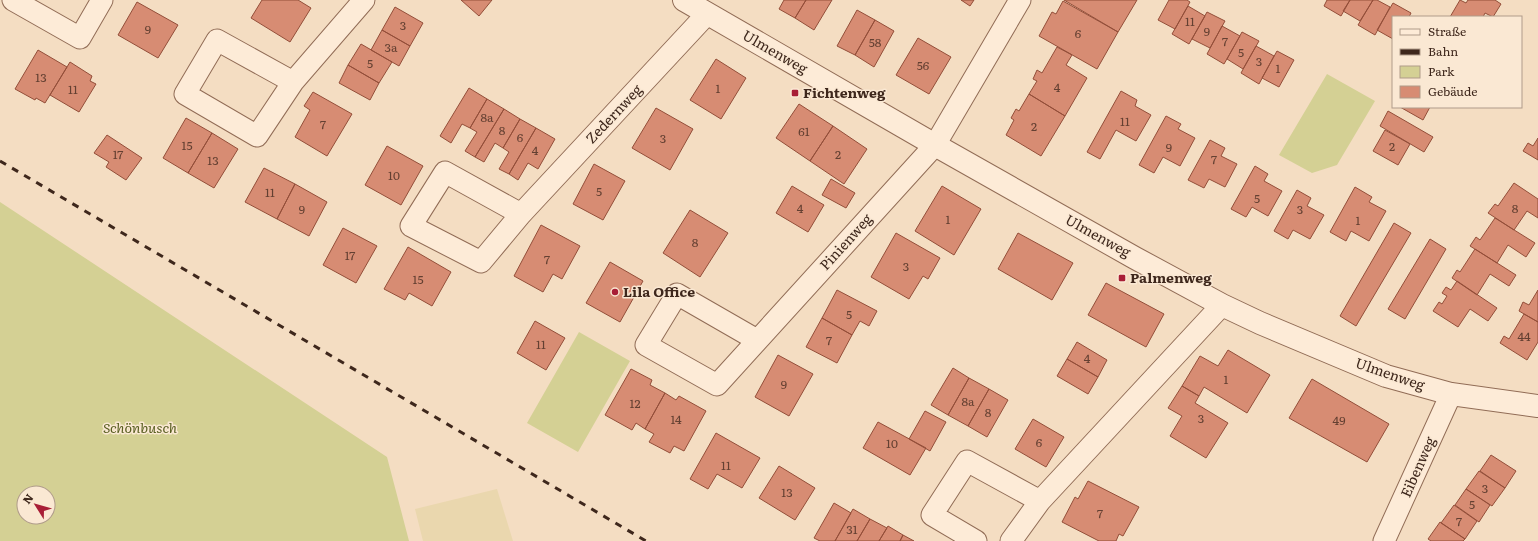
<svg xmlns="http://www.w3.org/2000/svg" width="1538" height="541" viewBox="0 0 1538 541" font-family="Literata,serif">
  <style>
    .farmland { fill: #ead7ae }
    .green { fill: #d4d094; fill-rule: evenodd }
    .building { fill: #d78c73; stroke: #934e39 }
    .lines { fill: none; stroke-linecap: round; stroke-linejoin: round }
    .minor-casing { stroke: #916c56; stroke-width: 23 }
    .tertiary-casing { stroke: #916c56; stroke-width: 24 }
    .minor { stroke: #fdebd7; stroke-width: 21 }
    .tertiary { stroke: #fdebd7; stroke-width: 22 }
    .rail { stroke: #3e271c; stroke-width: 3; stroke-dasharray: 7 7; stroke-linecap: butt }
    .poi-dot { fill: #a81e36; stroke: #fae8d3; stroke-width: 1.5 }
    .labels { text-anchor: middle; stroke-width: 3; stroke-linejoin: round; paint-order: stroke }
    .number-label { font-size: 12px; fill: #644032 }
    .street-label { font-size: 14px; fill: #3e271c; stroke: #fae8d3 }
    .poi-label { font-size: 14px; font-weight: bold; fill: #3e271c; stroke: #fae8d3; text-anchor: start }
    .park-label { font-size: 14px; font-style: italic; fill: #585e20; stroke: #fae8d3 }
  </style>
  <rect width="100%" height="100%" fill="#f4ddc2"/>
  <path class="farmland" d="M 497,489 L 513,541 L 423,541 L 415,509 Z"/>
  <path class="green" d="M 1327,74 L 1375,101 L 1337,165 L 1312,173 L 1279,155 Z
    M 0,202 L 387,457 L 409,541 L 0,541 ZM 24,493 L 48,493 L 48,517 L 24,517 Z
    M 579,332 L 630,361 L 578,452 L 527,423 Z"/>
  <path class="building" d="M 262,0 L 298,0 L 311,8 L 290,42 L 251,18 Z
    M 461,0 L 492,0 L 479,16 Z
    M 784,0 L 806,0 L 795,18 L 779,9 Z
    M 806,0 L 832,0 L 814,30 L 795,18 Z
    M 961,0 L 974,0 L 970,6 Z
    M 1064,0 L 1137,0 L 1118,32 Z
    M 1169,0 L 1187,0 L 1190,2 L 1175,29 L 1158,20 Z
    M 1327,0 L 1350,0 L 1341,16 L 1324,6 Z
    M 1350,0 L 1373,0 L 1360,21 L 1343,11 Z
    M 1373,0 L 1377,0 L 1390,7 L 1375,35 L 1358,25 Z
    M 1460,0 L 1466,3 L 1468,0 L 1495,0 L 1501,4 L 1493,17 L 1485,13 L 1483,17 L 1450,17 Z
    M 1063,1 L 1118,32 L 1097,69 L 1039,36 L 1052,12 L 1056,14 Z
    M 137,2 L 178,25 L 158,58 L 118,35 Z
    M 1393,3 L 1411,13 L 1409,17 L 1393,17 L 1393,39 L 1377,30 Z
    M 1188,6 L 1205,16 L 1189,44 L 1172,34 Z
    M 395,7 L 423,23 L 410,46 L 382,30 Z
    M 857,10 L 875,20 L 855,55 L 837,46 Z
    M 1207,12 L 1225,21 L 1210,48 L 1192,39 Z
    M 875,20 L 894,31 L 874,67 L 855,55 Z
    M 1222,26 L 1240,36 L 1224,64 L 1207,54 Z
    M 382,30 L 410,46 L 399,66 L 371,50 Z
    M 1242,32 L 1259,41 L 1243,69 L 1227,59 Z
    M 918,38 L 951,57 L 929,94 L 896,75 Z
    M 361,44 L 392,62 L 379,83 L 348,65 Z
    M 1256,46 L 1274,56 L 1259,84 L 1241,73 Z
    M 1057,47 L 1072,55 L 1066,65 L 1087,78 L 1065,116 L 1029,94 L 1037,81 L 1033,79 L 1037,70 L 1042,73 Z
    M 38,50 L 67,67 L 45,103 L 36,98 L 35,100 L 15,89 Z
    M 1277,51 L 1294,60 L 1279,87 L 1262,78 Z
    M 716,59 L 746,78 L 721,119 L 690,100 Z
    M 70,62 L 92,76 L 90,81 L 96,84 L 79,112 L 50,95 Z
    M 348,65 L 379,83 L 370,100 L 339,83 Z
    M 469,88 L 487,99 L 470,128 L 462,124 L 451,143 L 440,136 Z
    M 1121,91 L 1137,100 L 1135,106 L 1151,115 L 1136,141 L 1116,130 L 1100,159 L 1087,152 Z
    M 313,92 L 352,114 L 327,156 L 295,137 L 310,110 L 304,106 Z
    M 1029,94 L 1065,116 L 1041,156 L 1006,135 L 1014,120 L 1011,118 L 1016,109 L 1019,111 Z
    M 487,99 L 504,109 L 475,157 L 465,151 L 477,132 L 470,128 Z
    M 799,104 L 833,126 L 810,161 L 776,138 Z
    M 1400,107 L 1430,107 L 1423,120 Z
    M 656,108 L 693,129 L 670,170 L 632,148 Z
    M 504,109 L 520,119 L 503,148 L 495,143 L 484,162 L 475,157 Z
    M 1388,111 L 1433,137 L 1424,152 L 1380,126 Z
    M 1166,116 L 1181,124 L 1178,129 L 1195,138 L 1180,166 L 1163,157 L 1154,173 L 1139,165 Z
    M 186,118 L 212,133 L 188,173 L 163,158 Z
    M 520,119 L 536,128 L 509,174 L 499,169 L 509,152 L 503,148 Z
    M 833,126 L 867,149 L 844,184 L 810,161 Z
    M 536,128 L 555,139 L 538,169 L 528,163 L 518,180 L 509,174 Z
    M 1385,130 L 1410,144 L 1398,165 L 1373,151 Z
    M 212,133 L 238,149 L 214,188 L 188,173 Z
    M 107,135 L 142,158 L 126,180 L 106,167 L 109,162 L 94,153 Z
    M 1538,138 L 1538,160 L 1523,151 L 1528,143 L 1533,146 Z
    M 1210,140 L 1225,148 L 1221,156 L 1237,164 L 1225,187 L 1209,179 L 1204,188 L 1188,180 Z
    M 387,146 L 423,166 L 401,205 L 365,185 Z
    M 594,164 L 625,181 L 603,220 L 573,204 Z
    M 1255,166 L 1268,174 L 1264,181 L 1282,191 L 1268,216 L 1252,207 L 1246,217 L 1231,209 Z
    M 264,168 L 295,184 L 277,219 L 245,202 Z
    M 831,179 L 855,193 L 846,208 L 822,195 Z
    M 1514,183 L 1538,199 L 1538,218 L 1527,211 L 1514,230 L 1488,213 L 1495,204 L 1498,206 Z
    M 295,184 L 327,202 L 309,236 L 277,219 Z
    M 792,186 L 824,205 L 808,232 L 776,213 Z
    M 942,186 L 981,209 L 954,255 L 915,231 Z
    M 1355,187 L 1372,197 L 1369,202 L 1386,211 L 1369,241 L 1351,231 L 1346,241 L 1330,232 Z
    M 1297,190 L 1311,198 L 1307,206 L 1324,215 L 1310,239 L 1293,230 L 1288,239 L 1274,231 Z
    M 690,210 L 728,233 L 700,277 L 663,253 Z
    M 1495,218 L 1535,243 L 1526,257 L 1508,245 L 1497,263 L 1470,246 L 1476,237 L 1480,240 Z
    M 1394,223 L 1411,233 L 1356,326 L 1340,316 Z
    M 541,225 L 580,246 L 562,279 L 553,274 L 543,292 L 514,276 Z
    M 343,228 L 377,246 L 356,283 L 323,265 Z
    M 896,233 L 940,258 L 928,279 L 923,276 L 909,299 L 871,277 Z
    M 1018,233 L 1073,263 L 1052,300 L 998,269 Z
    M 1430,239 L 1446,249 L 1405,319 L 1388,309 Z
    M 408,247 L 451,272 L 432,306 L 409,293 L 405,300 L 384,289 Z
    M 1475,249 L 1516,275 L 1509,286 L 1490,274 L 1477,295 L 1452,278 L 1457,270 L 1460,272 Z
    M 610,262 L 643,281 L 620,322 L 586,303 Z
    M 1457,281 L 1497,308 L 1488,321 L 1470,309 L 1458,327 L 1433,311 L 1439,302 L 1442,304 L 1447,296 L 1442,293 L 1446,287 L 1451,290 Z
    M 1106,283 L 1164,314 L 1146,347 L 1088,315 Z
    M 837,290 L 877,311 L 869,326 L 860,321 L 852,335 L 822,318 Z
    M 1538,290 L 1538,322 L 1519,311 L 1523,302 L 1529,305 Z
    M 1524,314 L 1538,322 L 1538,342 L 1527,360 L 1500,343 L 1504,336 L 1509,339 Z
    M 822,318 L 852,335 L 837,363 L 806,347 Z
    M 535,321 L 565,338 L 546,370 L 517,353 Z
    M 1077,342 L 1107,360 L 1098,377 L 1067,359 Z
    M 1228,350 L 1270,375 L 1247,413 L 1204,387 L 1199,396 L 1182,386 L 1200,356 L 1218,366 Z
    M 778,355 L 813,374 L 789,416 L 755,397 Z
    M 1067,359 L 1098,377 L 1088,394 L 1057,376 Z
    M 953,368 L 969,378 L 948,415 L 931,405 Z
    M 631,369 L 652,380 L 650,385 L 665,393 L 645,429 L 636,423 L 632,430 L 605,415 Z
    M 969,378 L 989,389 L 968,426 L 948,415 Z
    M 1312,379 L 1389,424 L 1367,462 L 1289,418 Z
    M 1182,386 L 1199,396 L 1195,403 L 1228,423 L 1206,458 L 1170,436 L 1182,416 L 1168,408 Z
    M 989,389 L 1008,400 L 987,437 L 968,426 Z
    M 665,393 L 676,400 L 679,396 L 706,411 L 684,451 L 674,446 L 670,453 L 649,442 L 654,434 L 645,429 Z
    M 925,411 L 946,422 L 930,451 L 909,439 Z
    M 1033,419 L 1064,437 L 1046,467 L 1015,449 Z
    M 878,422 L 926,448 L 910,475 L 863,448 Z
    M 716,433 L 760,458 L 742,488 L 717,474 L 708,489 L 690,479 Z
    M 1491,455 L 1516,471 L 1505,488 L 1480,471 Z
    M 779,466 L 815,488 L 795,520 L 759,498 Z
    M 1479,471 L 1505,488 L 1492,506 L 1466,489 Z
    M 1088,481 L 1139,507 L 1123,536 L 1119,534 L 1116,541 L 1099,541 L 1062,522 L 1075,497 L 1078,499 Z
    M 1466,489 L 1490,505 L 1479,522 L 1455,505 Z
    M 834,503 L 851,513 L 835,541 L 820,541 L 814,538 Z
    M 1454,505 L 1477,521 L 1465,539 L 1441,523 Z
    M 853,509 L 870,519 L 857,541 L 835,541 Z
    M 870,519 L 887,528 L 879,541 L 857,541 Z
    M 1440,522 L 1465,539 L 1463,541 L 1431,541 L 1428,539 Z
    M 888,526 L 903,535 L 900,541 L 879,541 Z
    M 903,535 L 914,541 L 900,541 Z"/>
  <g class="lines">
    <g class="minor-casing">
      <path id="minor" d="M 13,0 L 80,38 L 102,0
        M 293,82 L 217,40 L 185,94 L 257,136 L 293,82 L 364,0
        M 521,214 L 445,172 L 411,226 L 481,262 L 521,214 L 707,14
        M 757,340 L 677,294 L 646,345 L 717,385 L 935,145 L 1020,0
        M 976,541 L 932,515 L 967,461 L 1040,501
        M 1011,541 L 1040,501 L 1222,305
        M 1384,541 L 1451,394"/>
    </g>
    <g class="tertiary-casing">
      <path id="tertiary" d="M 684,0 L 935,145 L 1135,258 L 1222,305 L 1260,323 L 1386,376 L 1451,394 L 1538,406"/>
    </g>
    <use href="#minor" class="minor"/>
    <use href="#tertiary" class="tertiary"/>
    <path class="rail" d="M 0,161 L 646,541"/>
  </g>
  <g class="poi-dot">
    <rect x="791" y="89" width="8" height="8" rx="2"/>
    <rect x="1118" y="274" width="8" height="8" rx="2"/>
    <circle cx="615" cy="292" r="4"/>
  </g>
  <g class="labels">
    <g class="number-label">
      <text x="1190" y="26">11</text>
      <text x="403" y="30">3</text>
      <text x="148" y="34">9</text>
      <text x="1207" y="36">9</text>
      <text x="1078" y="38">6</text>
      <text x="1225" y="46">7</text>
      <text x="875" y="47">58</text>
      <text x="391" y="52">3a</text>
      <text x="1241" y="57">5</text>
      <text x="1259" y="66">3</text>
      <text x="370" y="68">5</text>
      <text x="923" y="70">56</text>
      <text x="1278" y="73">1</text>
      <text x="41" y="82">13</text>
      <text x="1057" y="92">4</text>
      <text x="718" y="93">1</text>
      <text x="73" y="94">11</text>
      <text x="487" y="122">8a</text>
      <text x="1125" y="126">11</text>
      <text x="323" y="129">7</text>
      <text x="1034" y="131">2</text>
      <text x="502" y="135">8</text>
      <text x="804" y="136">61</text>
      <text x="520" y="142">6</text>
      <text x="663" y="143">3</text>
      <text x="187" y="150">15</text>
      <text x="1392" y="151">2</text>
      <text x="1169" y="152">9</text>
      <text x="535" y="155">4</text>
      <text x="118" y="159">17</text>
      <text x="838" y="159">2</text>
      <text x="1214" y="164">7</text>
      <text x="213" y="165">13</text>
      <text x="394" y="180">10</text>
      <text x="599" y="196">5</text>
      <text x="270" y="197">11</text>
      <text x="1257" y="203">5</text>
      <text x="800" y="213">4</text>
      <text x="1515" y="213">8</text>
      <text x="302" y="214">9</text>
      <text x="1300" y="214">3</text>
      <text x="948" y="224">1</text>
      <text x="1358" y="225">1</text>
      <text x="695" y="247">8</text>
      <text x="350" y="260">17</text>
      <text x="547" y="264">7</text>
      <text x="906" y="271">3</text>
      <text x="418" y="284">15</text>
      <text x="849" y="319">5</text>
      <text x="1524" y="341">44</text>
      <text x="829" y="345">7</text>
      <text x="541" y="349">11</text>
      <text x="1087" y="363">4</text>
      <text x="1226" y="384">1</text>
      <text x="784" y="389">9</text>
      <text x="968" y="406">8a</text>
      <text x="635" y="408">12</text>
      <text x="988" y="417">8</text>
      <text x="1201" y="423">3</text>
      <text x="676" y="424">14</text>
      <text x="1339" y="425">49</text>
      <text x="1039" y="447">6</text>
      <text x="892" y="448">10</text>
      <text x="726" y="470">11</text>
      <text x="1485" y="493">3</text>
      <text x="787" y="497">13</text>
      <text x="1472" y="509">5</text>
      <text x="1100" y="518">7</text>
      <text x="1459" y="526">7</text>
      <text x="852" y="534">31</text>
    </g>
    <g class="street-label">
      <text transform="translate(775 52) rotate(30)" y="5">Ulmenweg</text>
      <text transform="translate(614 114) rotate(-47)" y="5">Zedernweg</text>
      <text transform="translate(1098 236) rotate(29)" y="5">Ulmenweg</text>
      <text transform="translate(846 242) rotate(-48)" y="5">Pinienweg</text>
      <text transform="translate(1390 374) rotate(19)" y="5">Ulmenweg</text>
      <text transform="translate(1418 467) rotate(-66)" y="5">Eibenweg</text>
    </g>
    <g class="poi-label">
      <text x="803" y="98">Fichtenweg</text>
      <text x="1130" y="283">Palmenweg</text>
      <text x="623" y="297">Lila Office</text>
    </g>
    <g class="park-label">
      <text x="140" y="433">Schönbusch</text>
    </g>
  </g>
  <rect x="1392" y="16" width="130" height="92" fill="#fae8d3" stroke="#af9b8a"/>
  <rect x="1400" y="29" width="20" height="6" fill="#fdebd7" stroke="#af9b8a"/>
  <text x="1428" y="36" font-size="12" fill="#3e271c">Straße</text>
  <rect x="1400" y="49" width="20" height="6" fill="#3e271c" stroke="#af9b8a"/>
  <text x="1428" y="56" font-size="12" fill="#3e271c">Bahn</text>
  <rect x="1400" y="66" width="20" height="12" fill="#d4d094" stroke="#af9b8a"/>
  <text x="1428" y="76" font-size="12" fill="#3e271c">Park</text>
  <rect x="1400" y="86" width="20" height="12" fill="#d78c73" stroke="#af9b8a"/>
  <text x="1428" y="96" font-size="12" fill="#3e271c">Gebäude</text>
  <g transform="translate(36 505) rotate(307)"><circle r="19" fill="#fae8d3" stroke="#af9b8a"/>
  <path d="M0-3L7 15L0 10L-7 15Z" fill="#a81e36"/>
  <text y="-6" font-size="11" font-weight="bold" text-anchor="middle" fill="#3e271c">N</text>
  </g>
</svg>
